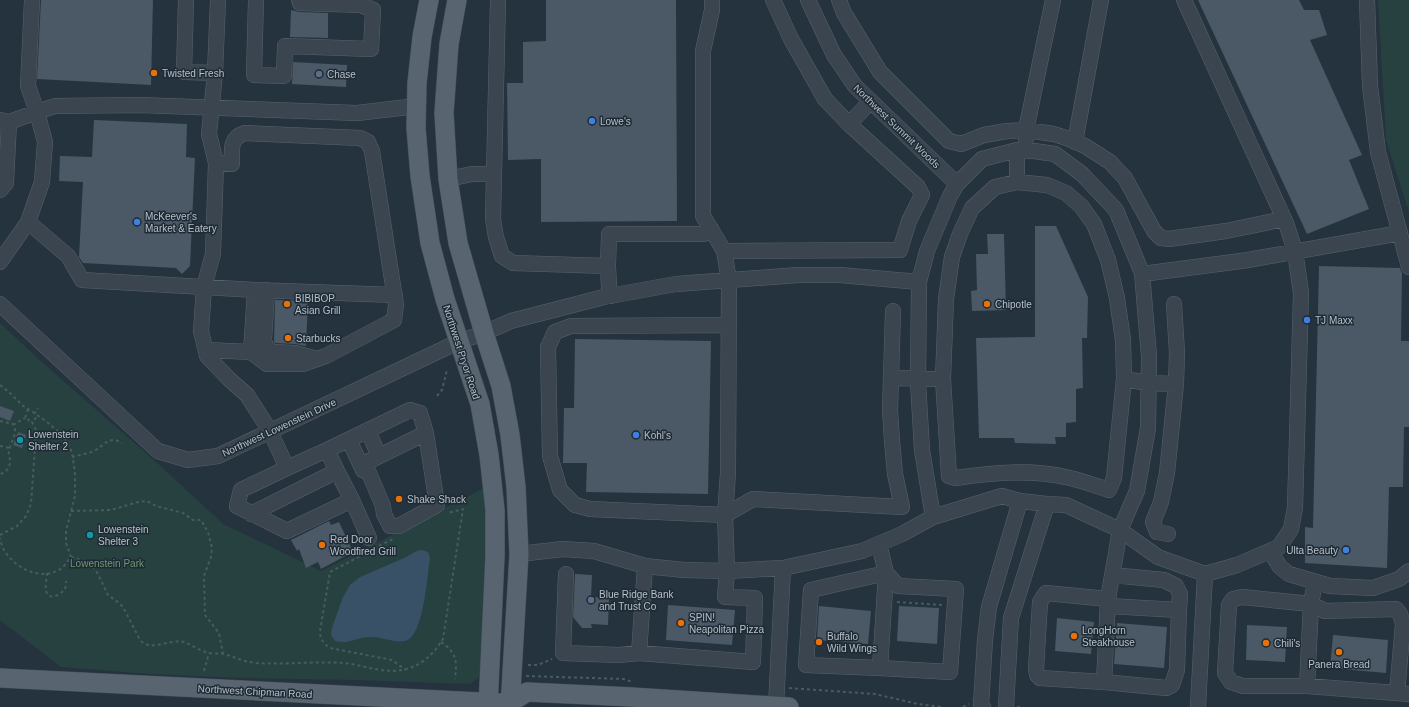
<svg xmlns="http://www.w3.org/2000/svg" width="1409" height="707" viewBox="0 0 1409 707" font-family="Arial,sans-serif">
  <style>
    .green { fill: #274040 }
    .water { fill: #395166 }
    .building { fill: #4a5965 }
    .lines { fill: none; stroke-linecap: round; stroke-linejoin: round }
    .minor-casing { stroke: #57636d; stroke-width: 16 }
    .major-casing { stroke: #434e58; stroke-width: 20 }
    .path { stroke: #465c5d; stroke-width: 2; stroke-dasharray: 3 3; stroke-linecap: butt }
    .minor { stroke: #3a454f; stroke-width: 15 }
    .major { stroke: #58646f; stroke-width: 19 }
    .food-dot { fill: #e8710a; stroke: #1e2a34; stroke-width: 1.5 }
    .service-dot { fill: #5c6f8a; stroke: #1e2a34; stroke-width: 1.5 }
    .shop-dot { fill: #3f7fe0; stroke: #1e2a34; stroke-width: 1.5 }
    .culture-dot { fill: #0f9aa8; stroke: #1e2a34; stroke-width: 1.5 }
    .labels { text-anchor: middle; stroke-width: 3; stroke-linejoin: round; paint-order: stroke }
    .poi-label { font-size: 10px; fill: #b6c0ca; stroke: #1e2a34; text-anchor: start }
    .street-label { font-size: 10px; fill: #b6c0ca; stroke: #1e2a34 }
    .park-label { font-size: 10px; fill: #6d9a73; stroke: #1e2a34 }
  </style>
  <rect width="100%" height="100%" fill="#25333f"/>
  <path class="green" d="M 1378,0 L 1409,0 L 1409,212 L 1386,140 Z
    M 0,323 L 44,364 L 155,461 L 223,524 L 321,571 L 486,487 L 488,526 L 484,670 L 478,678 L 470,684 L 354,680 L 243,678 L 149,674 L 61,667 L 0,620 Z"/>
  <path class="water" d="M 422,550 L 428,552 L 430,558 C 427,576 424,637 405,641 C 394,643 382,637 371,637 C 358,637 347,645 335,641 L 331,635 L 332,628 L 343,597 L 350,585 L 360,577 L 404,558 L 417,551 Z"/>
  <path class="building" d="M 41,0 L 153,0 L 151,85 L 37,79 Z
    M 546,0 L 676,0 L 677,221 L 541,222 L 541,159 L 508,160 L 507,83 L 523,83 L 523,42 L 546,41 Z
    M 1198,0 L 1299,0 L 1304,10 L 1319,10 L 1327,35 L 1310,40 L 1362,155 L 1349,160 L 1369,209 L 1307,234 Z
    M 291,10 L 300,12 L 328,13 L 328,38 L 290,37 Z
    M 293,62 L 347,65 L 346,87 L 292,84 Z
    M 94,120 L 187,124 L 186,157 L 195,158 L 190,266 L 182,274 L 176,268 L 83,263 L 79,257 L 83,182 L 59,181 L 60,156 L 92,157 Z
    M 1035,226 L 1056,226 L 1088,297 L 1087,338 L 1082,338 L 1083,388 L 1076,389 L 1076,422 L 1066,423 L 1066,437 L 1055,437 L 1056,444 L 1015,443 L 1014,438 L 979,438 L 976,338 L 1035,337 Z
    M 987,234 L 1004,234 L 1006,310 L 972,311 L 971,291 L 977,290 L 976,254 L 988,254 Z
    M 1319,266 L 1400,268 L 1402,273 L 1401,341 L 1409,341 L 1409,427 L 1404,427 L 1403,487 L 1389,487 L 1387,568 L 1305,563 L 1305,527 L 1313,528 Z
    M 275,300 L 308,301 L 306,346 L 295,344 L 275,343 L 274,342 Z
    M 575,339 L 711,341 L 708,494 L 586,492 L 587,463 L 563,463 L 564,408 L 574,408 Z
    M 0,406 L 14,411 L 10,421 L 0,417 Z
    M 18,432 L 26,435 L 22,448 L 13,445 Z
    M 329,521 L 331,525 L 339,522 L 353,552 L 321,569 L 318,562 L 306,568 L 299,549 L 297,551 L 291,540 Z
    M 575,574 L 592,575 L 591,597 L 609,598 L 608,625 L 591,624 L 592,628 L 582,628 L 573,617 Z
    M 668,605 L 735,610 L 732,645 L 666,640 Z
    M 819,606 L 871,611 L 868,644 L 817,640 Z
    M 899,606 L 939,608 L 937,644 L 897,641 Z
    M 1057,618 L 1094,622 L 1091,654 L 1055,651 Z
    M 1117,623 L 1167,627 L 1164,668 L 1114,664 Z
    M 1247,625 L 1287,627 L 1285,662 L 1246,660 Z
    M 1333,635 L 1388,640 L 1386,673 L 1330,668 Z"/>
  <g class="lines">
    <g class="minor-casing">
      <path id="minor" d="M 186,0 L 184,72 L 215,73
        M 256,0 L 254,75 L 284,76 L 285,46 L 371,49 L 373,10 L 361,5 L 361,0
        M 299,0 L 300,3 L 361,5
        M 498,0 L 493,219 L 496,237 L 502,256 L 513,263 L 608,266 L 609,287 L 611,296
        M 773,0 L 791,39 L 825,99 L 849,124 L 871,101
        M 808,0 L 834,55 L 855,86 L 957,184
        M 839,0 L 844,13 L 880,72 L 949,141 L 961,144 L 984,135 L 1007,131 L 1026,130 L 1026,139
        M 1053,0 L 1026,130 L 1054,134 L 1069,139 L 1085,146 L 1110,162 L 1125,178 L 1154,231 L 1161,238 L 1169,239 L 1226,231 L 1284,219
        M 1184,0 L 1286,223 L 1295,251 L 1301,293 L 1295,508 L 1291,529 L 1279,547 L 1237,565 L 1205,574 L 1198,707
        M 1367,0 L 1370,86 L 1378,152 L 1409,267
        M 0,120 L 9,122 L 37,112 L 28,86 L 32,0
        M 1075,142 L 1101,0
        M 1017,150 L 1017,182 L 1047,185 L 1066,193 L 1081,206 L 1094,224 L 1108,260 L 1117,298 L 1123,340 L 1124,379 L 1114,478 L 1109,490 C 1096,486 1083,481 1070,478 C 1033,469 994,472 956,478 L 949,476 L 943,379 L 946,299 L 952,257 L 960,234 L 972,208 L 995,187 L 1017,182
        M 448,179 L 472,174 L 493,174
        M 0,190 L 6,183 L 9,122
        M 28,222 L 68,256 L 82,280 L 204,287 L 213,254 L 216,163 L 209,134 L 215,73 L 218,0
        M 724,251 L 900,250 L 909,221 L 922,195 L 918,187 L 849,124
        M 0,262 L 28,222 L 42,182 L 45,142 L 37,112 L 55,106 L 139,105 L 357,113 L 417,106
        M 608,266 L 609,234 L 704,234 L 711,229
        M 1142,274 L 1248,260 L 1400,233
        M 255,290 L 395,295
        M 267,290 L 264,340 L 266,347 L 272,352 L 295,353 L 317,359
        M 0,304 L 158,451 L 188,460 L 218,456 L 458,342 L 484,333 L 511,321 L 604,297 L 676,284 L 798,275 L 840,275 L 919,282
        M 729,325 L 571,326 L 555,332 L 548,347 L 550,456 L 560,490 L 575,505 L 590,509 L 725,515 L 753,499 L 902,507 L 895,474 L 892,441 L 890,410 L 893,311
        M 206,350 L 251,352 L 267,364 L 303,364 L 326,356 L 394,320 L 396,305 L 372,151 L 368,142 L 360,138 L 245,133 C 229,138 232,150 232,164 L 216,163
        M 251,352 L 255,290 L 204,287 L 201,331 L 207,356 L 229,379 L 247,395 L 270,431 L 287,468 L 241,490 L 237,506 L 287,531 L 352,500 L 337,471 L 251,514
        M 892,378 L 943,379
        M 1124,379 L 1148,383 L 1176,384 L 1177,353 L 1174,304
        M 368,431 L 379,456
        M 327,450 L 410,410 L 420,413 L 426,433 L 437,505 L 399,526 L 390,526 L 384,514 L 383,506 L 369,473 L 363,470 L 349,440
        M 361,465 L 426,433
        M 287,468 L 327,450 L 337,471
        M 352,500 L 369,538
        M 933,517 L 1002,496 L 1020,501 L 1047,504 L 1066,505 L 1120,530 L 1108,599 L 1104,682 L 1166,688 L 1172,685 L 1177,670 L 1179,610 L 1180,594 L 1176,586 L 1164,580 L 1112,575
        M 1168,534 L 1157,532 L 1153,522 L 1161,502 L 1167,473 L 1176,384
        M 879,544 L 886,573 L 880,668 L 806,665 L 811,590 L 886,573 L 898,586 L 956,589 L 950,672 L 880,668
        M 1270,551 L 1280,567 L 1289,574 L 1330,586 L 1373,588 L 1399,579 L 1409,571
        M 519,554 L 563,549 L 594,551 L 645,566 L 684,570 L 727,571 L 783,568 L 862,551 L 902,534 L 933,517 L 922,450 L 918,382 L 919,282 L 927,251 L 950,196 L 957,184 L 982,159 L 1017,150 L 1034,151 L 1055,154 L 1082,174 L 1116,210 L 1142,273 L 1149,356 L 1148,428 L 1137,491 L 1120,530 L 1158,557 L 1205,574
        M 645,566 L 639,653 L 753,662 L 755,598 L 725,597 L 727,571 L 725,515 L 728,473 L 729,280 L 724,251 L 703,216 L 703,51 L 712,10 L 712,0
        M 566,574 L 563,653 L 619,655 L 639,653
        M 1315,582 L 1311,604 L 1242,597 L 1233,599 L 1229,605 L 1225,673 L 1231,682 L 1243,686 L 1307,686 L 1409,694
        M 1108,606 L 1179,610
        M 1104,682 L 1040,678 L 1037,675 L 1036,669 L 1040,602 L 1046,593 L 1108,599
        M 1307,686 L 1311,604 L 1325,611 L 1396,609 L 1400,614 L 1403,624 L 1397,693
        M 776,706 L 783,568
        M 983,707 L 981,705 L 985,640 L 989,607 L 1020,501
        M 1006,707 L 1011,618 L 1047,504"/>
    </g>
    <g class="major-casing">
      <path id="major" d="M 429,0 L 422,37 L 417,83 L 416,128 L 420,176 L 430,243 L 445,299 L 480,404 L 489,455 L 495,510 L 495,556 L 488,707
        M 457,0 L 449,44 L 444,113 L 448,179 L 458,243 L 484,333 L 501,386 L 510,435 L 516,487 L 519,554 L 510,707
        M 0,678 L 500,703
        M 510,703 L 527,692 L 632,697 L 789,707"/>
    </g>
    <path class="path" d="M 0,385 L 10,393 L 22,405 L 46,421 L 63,436 L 72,452 L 75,473 L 75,496 L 66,531 L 66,543 L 71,557 C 68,560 66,564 63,567 C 44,583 15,569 4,550 C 2,547 1,542 0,538
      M 437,396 L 442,390 L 447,370
      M 28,409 L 25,418 L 32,422
      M 34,414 L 38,408
      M 0,421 L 13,424 C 19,433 10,442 9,451 C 8,456 11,459 10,463 C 9,469 5,473 0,474
      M 13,425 L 25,418
      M 0,446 L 10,448
      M 72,457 C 79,455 87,454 94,451 C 105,445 109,435 122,443
      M 71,511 L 111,510 L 138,502 L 147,501 L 156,506 L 183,513 L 193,520 L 201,520 L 208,532 L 212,548 L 211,557 L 204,576 L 205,615 L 219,633 L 223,654
      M 0,535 L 17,526 L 26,516 L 31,504 L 36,434 L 36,430 L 32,422 L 38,416
      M 379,546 L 393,539
      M 370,551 L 330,572 L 320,631 C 320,639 323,643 330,648 L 392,660 L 406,670
      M 71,557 L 85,561 L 93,567 L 98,574 L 108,595 L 119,603 L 123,607 L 139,638 C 148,654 170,638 184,642 C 192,645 200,651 209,653 C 214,654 219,653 224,654 C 235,657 244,662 256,663 C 285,665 314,661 344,663 C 364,665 386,675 406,669 C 423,665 434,653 443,639 L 463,509 L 448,513
      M 47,573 C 47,578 44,589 47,593 C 50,600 60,595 64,590 C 66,588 66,584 66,581
      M 897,602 L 942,605
      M 441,642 C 457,653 457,661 455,679
      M 528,665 L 538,665 L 552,659
      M 204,671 L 209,653
      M 526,676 L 624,679 L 632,682
      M 789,688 L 875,694 L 918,704 L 942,707
      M 963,707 L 969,704
      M 1017,707 L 1023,707"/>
    <use href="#minor" class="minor"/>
    <use href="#major" class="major"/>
  </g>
  <g class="food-dot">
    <circle cx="154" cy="73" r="4"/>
    <circle cx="287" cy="304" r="4"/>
    <circle cx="987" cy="304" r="4"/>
    <circle cx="288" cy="338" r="4"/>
    <circle cx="399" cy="499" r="4"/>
    <circle cx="322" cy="545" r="4"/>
    <circle cx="681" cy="623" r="4"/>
    <circle cx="1074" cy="636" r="4"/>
    <circle cx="819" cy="642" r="4"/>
    <circle cx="1266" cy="643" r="4"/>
    <circle cx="1339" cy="652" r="4"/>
  </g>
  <g class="service-dot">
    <circle cx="319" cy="74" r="4"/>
    <circle cx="591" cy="600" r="4"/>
  </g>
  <g class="shop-dot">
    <circle cx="592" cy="121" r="4"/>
    <circle cx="137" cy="222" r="4"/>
    <circle cx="1307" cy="320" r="4"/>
    <circle cx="636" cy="435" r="4"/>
    <circle cx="1346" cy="550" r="4"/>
  </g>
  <g class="culture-dot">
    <circle cx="20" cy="440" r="4"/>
    <circle cx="90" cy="535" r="4"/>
  </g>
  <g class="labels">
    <g class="poi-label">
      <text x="162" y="77">Twisted Fresh</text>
      <text x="327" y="78">Chase</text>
      <text x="600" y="125">Lowe's</text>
      <text x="145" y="220">McKeever's<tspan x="145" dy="12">Market &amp; Eatery</tspan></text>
      <text x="295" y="302">BIBIBOP<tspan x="295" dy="12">Asian Grill</tspan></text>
      <text x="995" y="308">Chipotle</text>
      <text x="1315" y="324">TJ Maxx</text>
      <text x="296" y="342">Starbucks</text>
      <text x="28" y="438">Lowenstein<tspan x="28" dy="12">Shelter 2</tspan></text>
      <text x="644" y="439">Kohl's</text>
      <text x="407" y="503">Shake Shack</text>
      <text x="98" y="533">Lowenstein<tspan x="98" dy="12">Shelter 3</tspan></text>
      <text x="330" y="543">Red Door<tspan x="330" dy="12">Woodfired Grill</tspan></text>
      <text x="1338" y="554" text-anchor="end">Ulta Beauty</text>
      <text x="599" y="598">Blue Ridge Bank<tspan x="599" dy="12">and Trust Co</tspan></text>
      <text x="689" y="621">SPIN!<tspan x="689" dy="12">Neapolitan Pizza</tspan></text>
      <text x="1082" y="634">LongHorn<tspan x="1082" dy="12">Steakhouse</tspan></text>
      <text x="827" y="640">Buffalo<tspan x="827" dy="12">Wild Wings</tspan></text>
      <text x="1274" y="647">Chili's</text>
      <text x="1339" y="668" text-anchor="middle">Panera Bread</text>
    </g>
    <g class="street-label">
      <text transform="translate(897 126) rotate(44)" y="4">Northwest Summit Woods</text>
      <text transform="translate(462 352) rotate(72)" y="4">Northwest Pryor Road</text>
      <text transform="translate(279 427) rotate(-25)" y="4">Northwest Lowenstein Drive</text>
      <text transform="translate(255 691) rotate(3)" y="4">Northwest Chipman Road</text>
    </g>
    <g class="park-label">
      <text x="107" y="567">Lowenstein Park</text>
    </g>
  </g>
</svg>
